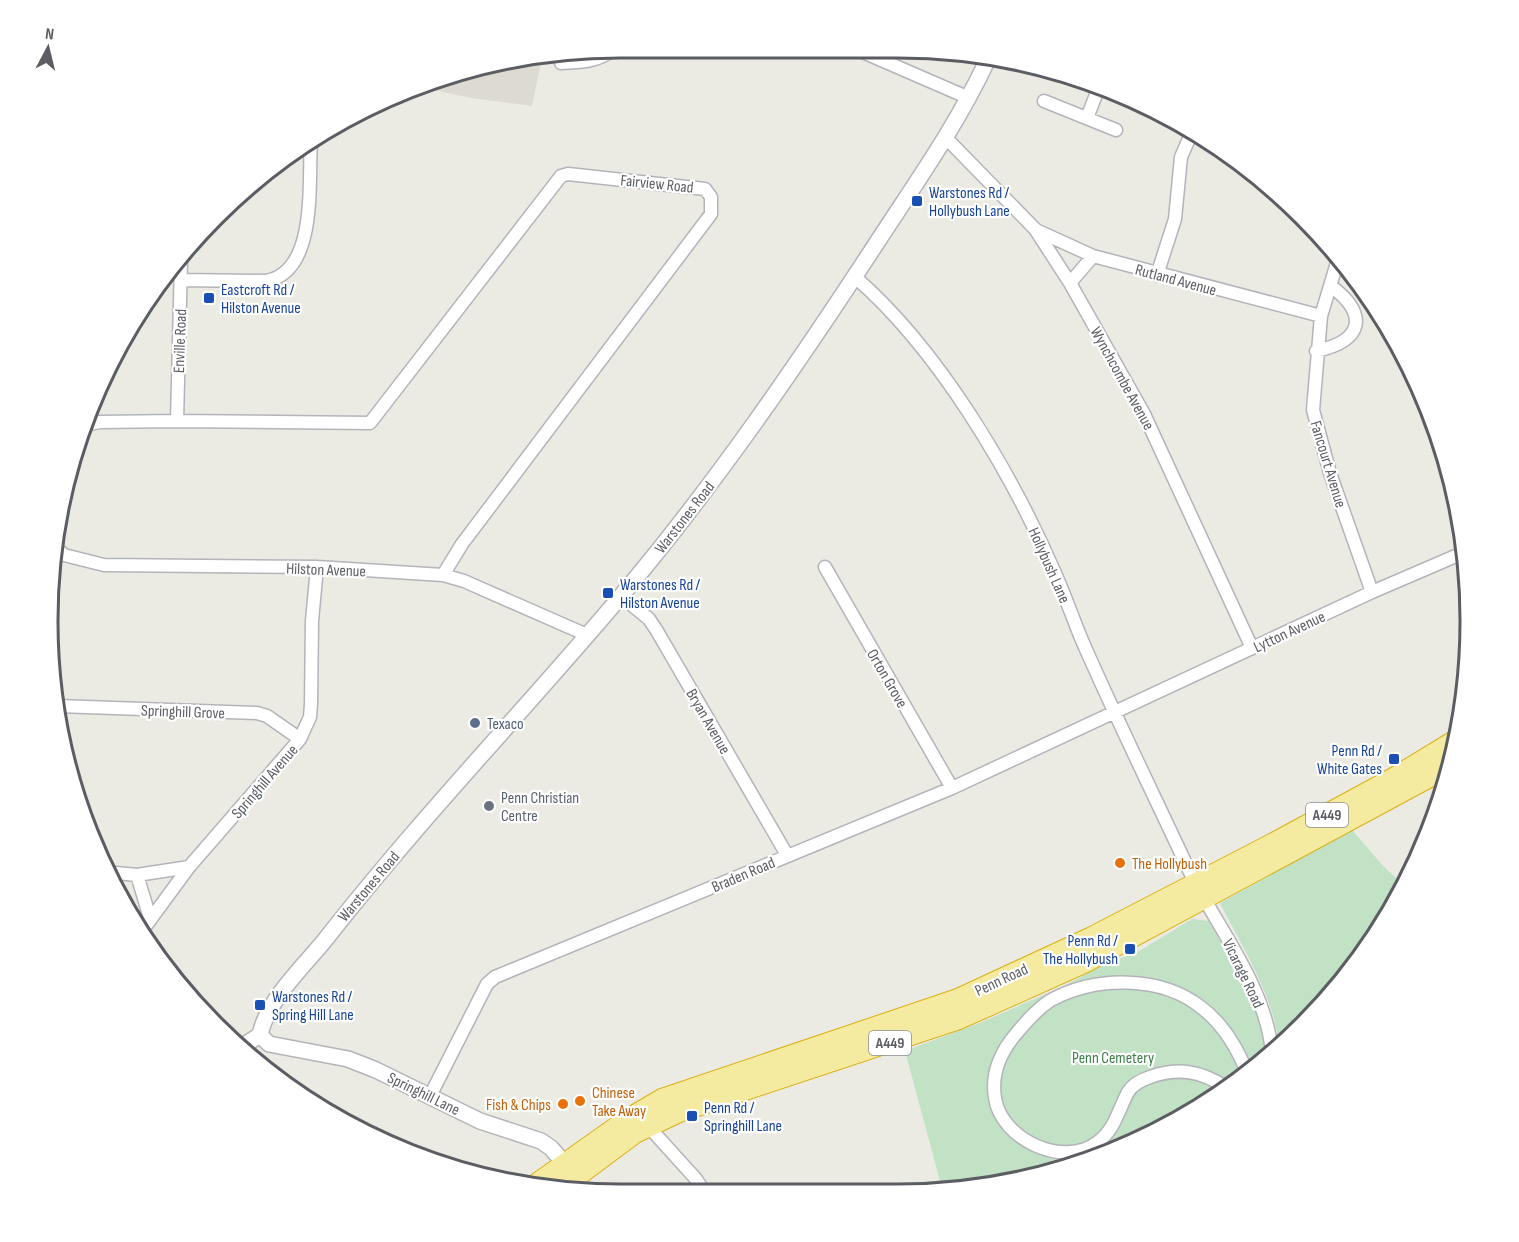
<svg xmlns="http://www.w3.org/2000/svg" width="1519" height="1242" viewBox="0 0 1519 1242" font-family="'Sofia Sans Condensed',sans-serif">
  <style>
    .education { fill: #dcdad1 }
    .green { fill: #c1e2c4 }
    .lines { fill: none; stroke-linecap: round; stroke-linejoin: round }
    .minor-casing { stroke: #b3b4b9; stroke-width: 15 }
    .tertiary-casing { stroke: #b3b4b9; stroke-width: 18 }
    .trunk-casing { stroke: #dbb014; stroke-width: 22 }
    .minor { stroke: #fff; stroke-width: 12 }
    .tertiary { stroke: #fff; stroke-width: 15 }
    .trunk { stroke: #f5eba0; stroke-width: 20 }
    .transit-dot { fill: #1a4fb4; stroke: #fff; stroke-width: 2 }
    .service-dot { fill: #5c6f8a; stroke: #fff; stroke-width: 2 }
    .worship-dot { fill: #6b7280; stroke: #fff; stroke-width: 2 }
    .food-dot { fill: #e8710a; stroke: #fff; stroke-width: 2 }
    .labels { text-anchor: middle; stroke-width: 4.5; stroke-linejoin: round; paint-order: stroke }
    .shield { fill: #fff; stroke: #8c8e91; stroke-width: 1.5 }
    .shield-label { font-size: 15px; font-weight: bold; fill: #5b5d62 }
    .street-label { font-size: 16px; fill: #5b5d62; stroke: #fff }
    .transit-label { font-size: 16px; fill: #164399; stroke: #fff; text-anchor: start }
    .service-label { font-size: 16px; fill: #4e5e75; stroke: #fff; text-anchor: start }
    .worship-label { font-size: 16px; fill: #5b616d; stroke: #fff; text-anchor: start }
    .food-label { font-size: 16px; fill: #c56008; stroke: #fff; text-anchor: start }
    .park-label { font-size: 16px; fill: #3c8046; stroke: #fff }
    .rim { fill: none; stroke: #5b5d62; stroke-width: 3 }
  </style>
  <rect width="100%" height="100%" fill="#ecebe3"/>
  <path class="education" d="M 542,58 L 532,106 L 471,98 L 424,88 L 473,67 Z"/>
  <path class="green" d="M 1352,830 L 1385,868 L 1404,885 L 1394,908 L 1329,999 L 1279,1046 C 1274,995 1242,947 1220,903 Z
    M 1192,919 L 1209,921 L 1256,1004 L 1267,1057 C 1211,1109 1120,1154 1047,1174 C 1013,1184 977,1186 943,1192 L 905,1051 L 982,1022 L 1064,986 L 1109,962 L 1136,953 Z"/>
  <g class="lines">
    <g class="minor-casing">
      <path id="minor" d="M 856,49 L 969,98
        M 561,63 C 579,62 599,62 613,49
        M 1044,101 L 1116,130
        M 1087,118 L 1099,87
        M 947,139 L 1035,229 L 1070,283 L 1144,414 L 1252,648
        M 1036,230 L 1093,256 L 1321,316
        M 1337,263 L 1321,316 L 1313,410 L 1330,473 L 1372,592
        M 1157,275 L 1175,219 L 1181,157 L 1192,132
        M 855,277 C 938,349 1010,470 1054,571 C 1064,593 1072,616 1081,638 C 1114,714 1151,789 1186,864 C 1215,926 1265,983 1272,1052
        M 181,280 L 266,281 C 318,272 308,182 311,142
        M 1070,283 L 1093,256
        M 1316,351 C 1363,341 1369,315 1331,286
        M 177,421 L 181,261
        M 84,425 L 100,422 L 177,421 L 370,423 L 561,176 L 568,174 L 705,189 L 711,197 L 711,214 L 462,544 L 443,575
        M 56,548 L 64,555 L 104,565 L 317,567 L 443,575 L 464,581 L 587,635
        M 825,567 L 952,788
        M 621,596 L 649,619 L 657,631 L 787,855
        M 57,706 L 257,713 L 267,716 L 300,739
        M 106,872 L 137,875
        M 150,918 L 137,875 L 189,867
        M 142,931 L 189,867 L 300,739 L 310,717 L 311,704 L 312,621 L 317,567
        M 1227,1088 C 1201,1071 1179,1067 1150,1077 C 1141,1080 1133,1084 1128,1092 C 1118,1111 1115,1129 1098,1142 C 1063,1169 1001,1139 995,1098 C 991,1074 1001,1052 1015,1035 C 1026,1022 1037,1009 1051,1000 C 1096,976 1161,975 1202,1008 C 1224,1025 1238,1049 1248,1075
        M 430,1096 L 487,984 L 495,977 L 952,788 L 1372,592 L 1465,552
        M 648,1126 L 696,1179 L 705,1193"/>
    </g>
    <g class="tertiary-casing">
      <path id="tertiary" d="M 260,1035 L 269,1044 L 348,1059 L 376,1070 L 480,1121 L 541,1141 L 551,1148 L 572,1172
        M 243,1046 L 260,1035 C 267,1000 303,967 325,940 C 418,821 523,712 621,596 C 714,486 797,365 876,244 C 915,184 956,127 987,61"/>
    </g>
    <g class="trunk-casing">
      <path id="trunk" d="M 535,1185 L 628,1119 L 662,1099 L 958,999 L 1092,937 L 1272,844 L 1392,779 L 1456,740
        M 560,1189 L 635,1133 L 679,1112 L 959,1019 L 1086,962 L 1450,766"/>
    </g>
    <use href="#minor" class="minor"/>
    <use href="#tertiary" class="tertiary"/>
    <use href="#trunk" class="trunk"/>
  </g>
  <g class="transit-dot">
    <rect x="911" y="195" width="12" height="12" rx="3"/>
    <rect x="203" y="292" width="12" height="12" rx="3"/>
    <rect x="602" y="587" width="12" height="12" rx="3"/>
    <rect x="1388" y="753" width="12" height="12" rx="3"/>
    <rect x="1124" y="943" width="12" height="12" rx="3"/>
    <rect x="254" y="999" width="12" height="12" rx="3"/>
    <rect x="686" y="1110" width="12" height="12" rx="3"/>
  </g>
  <circle class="service-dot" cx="475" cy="723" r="6"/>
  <circle class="worship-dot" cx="489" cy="806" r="6"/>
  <g class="food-dot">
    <circle cx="1120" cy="863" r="6"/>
    <circle cx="580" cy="1101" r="6"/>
    <circle cx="563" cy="1104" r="6"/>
  </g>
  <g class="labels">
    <g class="shield">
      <rect x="1306" y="803" width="42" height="24" rx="4.5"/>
      <rect x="869" y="1031" width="42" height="24" rx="4.5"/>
    </g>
    <g class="shield-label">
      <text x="1327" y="820">A449</text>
      <text x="890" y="1048">A449</text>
    </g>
    <g class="street-label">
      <text transform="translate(657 183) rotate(6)" y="6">Fairview Road</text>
      <text transform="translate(1176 279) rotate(15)" y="6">Rutland Avenue</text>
      <text transform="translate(179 341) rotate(-88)" y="6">Enville Road</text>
      <text transform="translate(1123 378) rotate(61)" y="6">Wynchcombe Avenue</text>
      <text transform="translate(1329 464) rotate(73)" y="6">Fancourt Avenue</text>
      <text transform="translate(684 517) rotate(-52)" y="6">Warstones Road</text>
      <text transform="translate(1050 565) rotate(66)" y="6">Hollybush Lane</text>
      <text transform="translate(326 569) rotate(2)" y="6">Hilston Avenue</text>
      <text transform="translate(1289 631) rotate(-25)" y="6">Lytton Avenue</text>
      <text transform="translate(888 678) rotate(60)" y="6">Orton Grove</text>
      <text transform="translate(183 711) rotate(2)" y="6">Springhill Grove</text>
      <text transform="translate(709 721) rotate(60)" y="6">Bryan Avenue</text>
      <text transform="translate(264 781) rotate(-49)" y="6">Springhill Avenue</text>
      <text transform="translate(743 874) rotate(-23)" y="6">Braden Road</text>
      <text transform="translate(368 886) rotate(-50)" y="6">Warstones Road</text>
      <text transform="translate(1244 973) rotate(64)" y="6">Vicarage Road</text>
      <text transform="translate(1001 979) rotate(-25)" y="6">Penn Road</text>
      <text transform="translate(424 1093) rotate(26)" y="6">Springhill Lane</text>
    </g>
    <g class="transit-label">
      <text x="929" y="198">Warstones Rd /<tspan x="929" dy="18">Hollybush Lane</tspan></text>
      <text x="221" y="295">Eastcroft Rd /<tspan x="221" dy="18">Hilston Avenue</tspan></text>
      <text x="620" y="590">Warstones Rd /<tspan x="620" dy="18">Hilston Avenue</tspan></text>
      <text x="1382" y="756" text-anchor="end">Penn Rd /<tspan x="1382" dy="18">White Gates</tspan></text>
      <text x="1118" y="946" text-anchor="end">Penn Rd /<tspan x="1118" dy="18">The Hollybush</tspan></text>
      <text x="272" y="1002">Warstones Rd /<tspan x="272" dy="18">Spring Hill Lane</tspan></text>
      <text x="704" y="1113">Penn Rd /<tspan x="704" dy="18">Springhill Lane</tspan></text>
    </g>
    <g class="service-label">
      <text x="487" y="729">Texaco</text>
    </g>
    <g class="worship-label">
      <text x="501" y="803">Penn Christian<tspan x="501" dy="18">Centre</tspan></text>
    </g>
    <g class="food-label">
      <text x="1132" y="869">The Hollybush</text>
      <text x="592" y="1098">Chinese<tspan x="592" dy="18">Take Away</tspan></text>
      <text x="551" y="1110" text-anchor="end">Fish &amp; Chips</text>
    </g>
    <g class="park-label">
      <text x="1113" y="1063">Penn Cemetery</text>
    </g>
  </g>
  <path d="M0 0H1519V1242H0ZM620 58H898A562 562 0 0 1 1460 620V622A562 562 0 0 1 898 1184H620A562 562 0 0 1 58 622V620A562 562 0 0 1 620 58Z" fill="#fff" fill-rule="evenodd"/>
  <path class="rim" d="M620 58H898A562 562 0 0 1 1460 620V622A562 562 0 0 1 898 1184H620A562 562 0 0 1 58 622V620A562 562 0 0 1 620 58Z"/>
  <g transform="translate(48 48) rotate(7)" stroke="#ffffff" stroke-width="4.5" paint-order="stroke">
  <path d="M0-4.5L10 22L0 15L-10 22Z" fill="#5b5d62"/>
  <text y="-9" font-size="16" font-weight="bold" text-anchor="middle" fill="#5b5d62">N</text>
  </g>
</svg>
